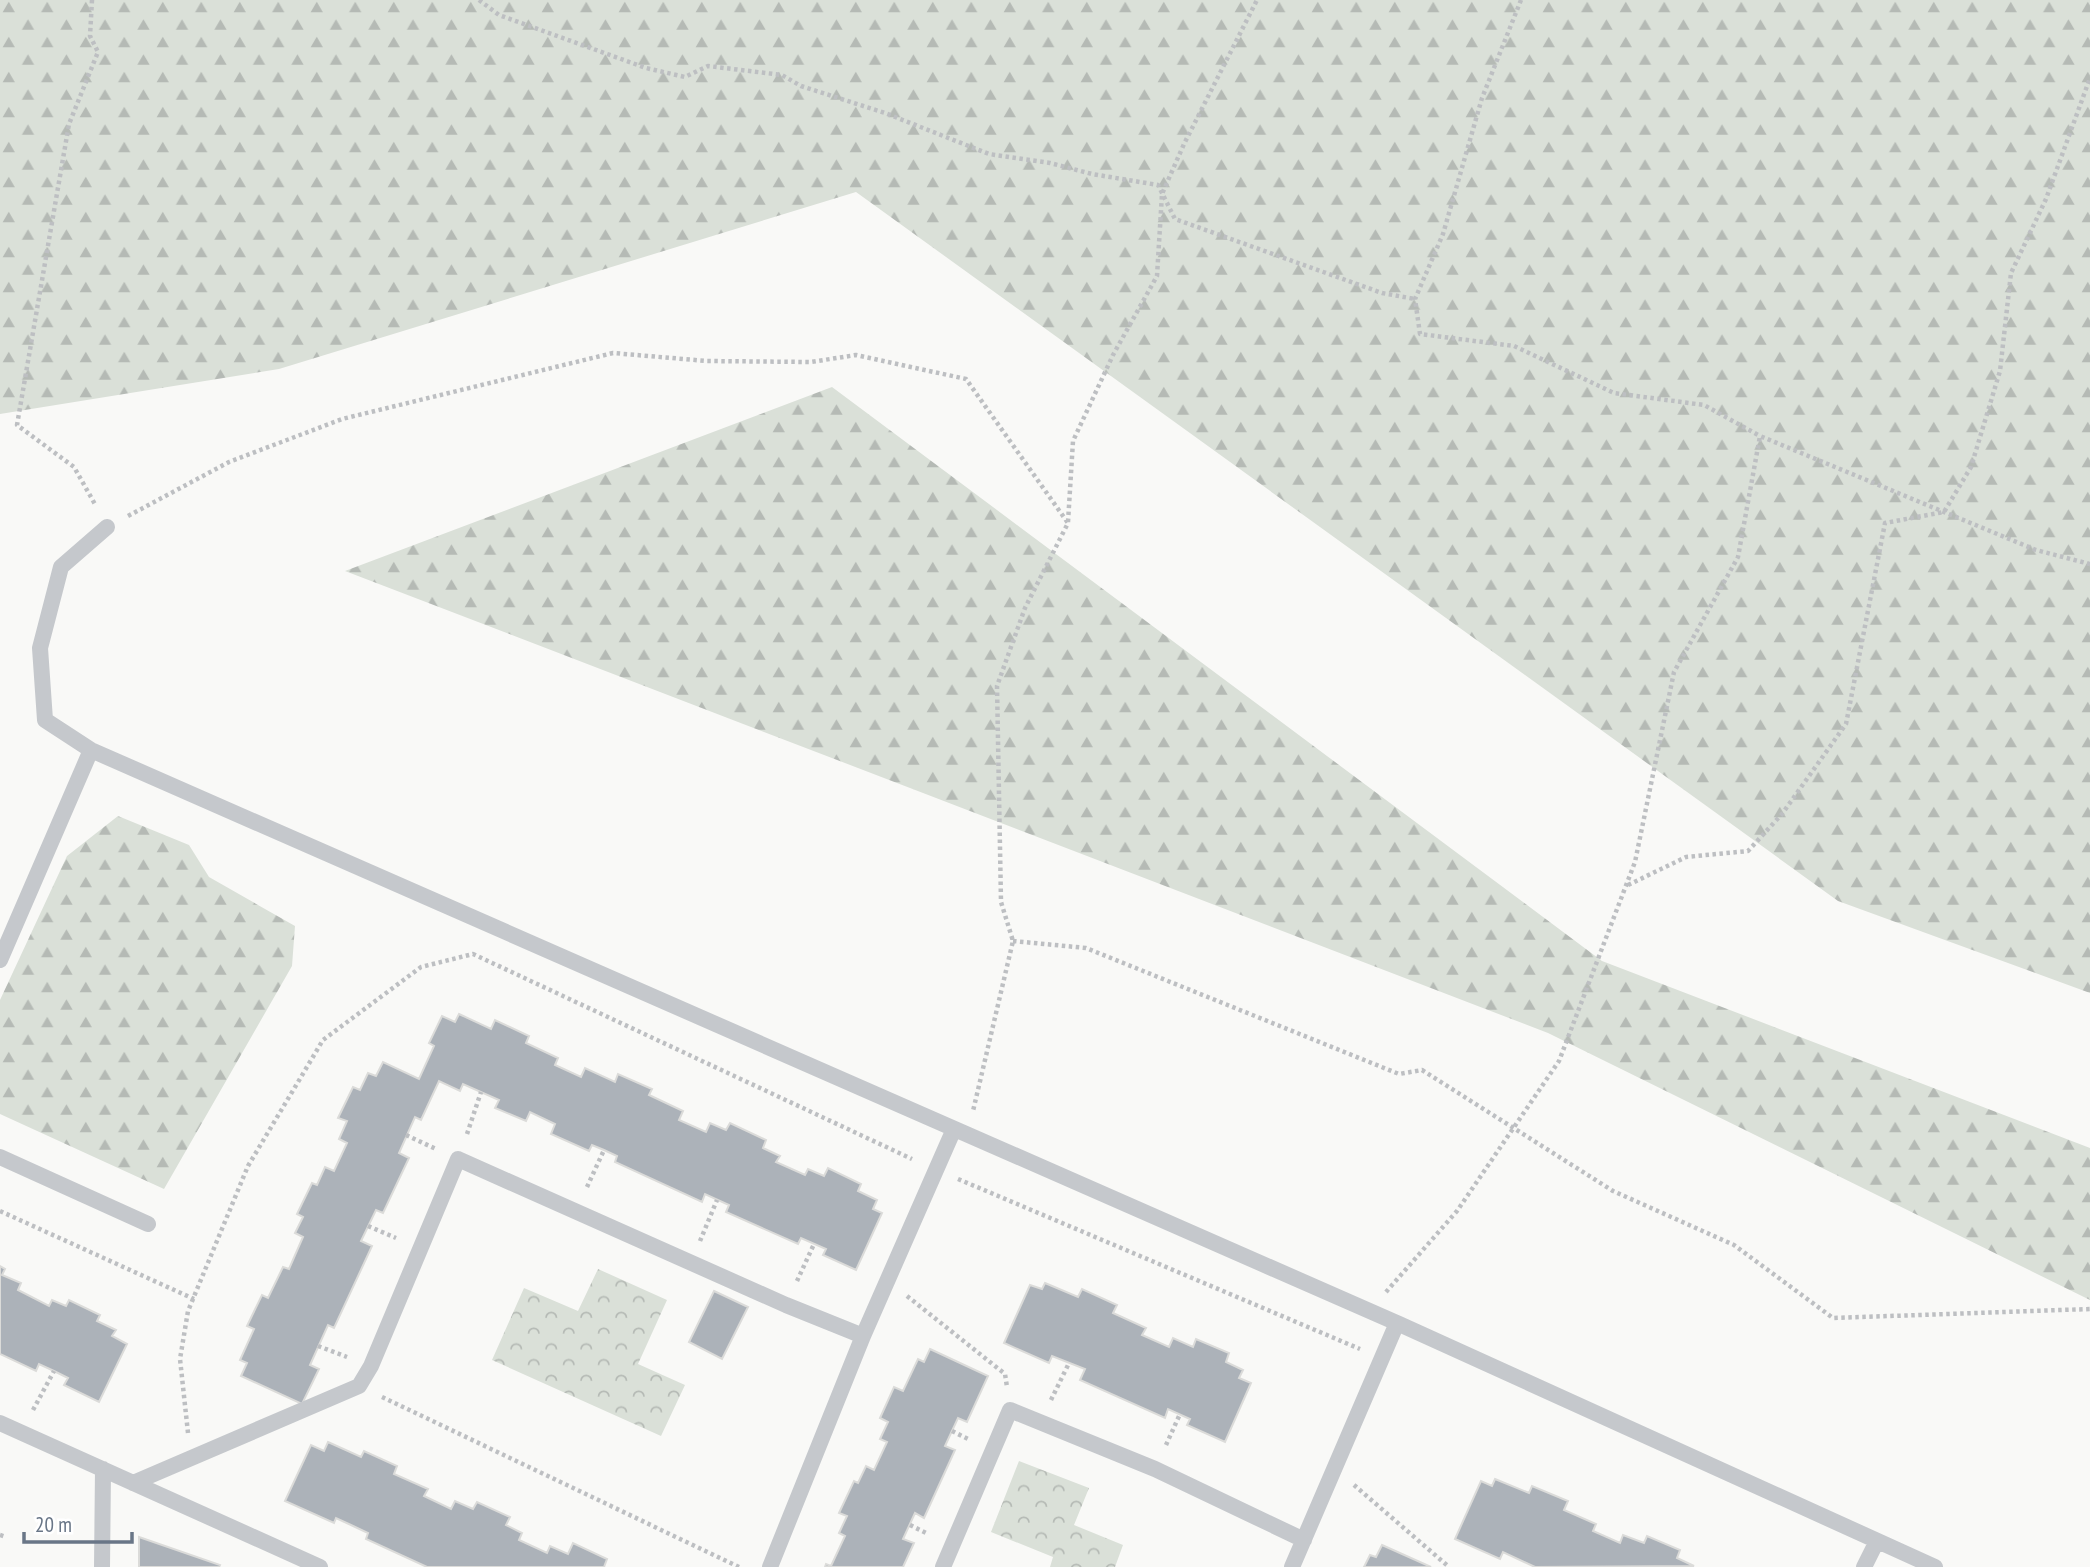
<svg xmlns="http://www.w3.org/2000/svg" width="2090" height="1567" viewBox="0 0 2090 1567" font-family="'PT Sans Narrow',sans-serif">
  <style>
    .forest { fill: url(#forest-firs) }
    .park { fill: url(#park-crowns) }
    .building { fill: #acb2b9; stroke: #dbdbd9; stroke-width: 2 }
    .lines { fill: none; stroke-linecap: round; stroke-linejoin: round }
    .path { stroke: #bdbfc2; stroke-width: 4.5; stroke-dasharray: 3.5 3.5; stroke-linecap: butt }
    .service { stroke: #c5c8cc; stroke-width: 16 }
  </style>
  <defs>
    <pattern id="forest-firs" width="22" height="20" patternUnits="userSpaceOnUse" patternTransform="scale(1.75)"><rect width="22" height="20" fill="#dae0d8"/><path d="M5 1l3.5 6h-7zM16 11l3.5 6h-7z" fill="#b5bab5"/></pattern>
    <pattern id="park-crowns" width="20" height="18" patternUnits="userSpaceOnUse" patternTransform="scale(1.75)"><rect width="20" height="18" fill="#dae0d8"/><path d="M2 6a3 3 0 1 1 6 0M12 15a3 3 0 1 1 6 0" fill="none" stroke="#b5bab5"/></pattern>
  </defs>
  <rect width="100%" height="100%" fill="#f9f9f7"/>
  <path class="forest" d="M 0,0 L 2090,0 L 2090,993 L 1838,901 L 856,192 L 279,369 L 0,414 Z
    M 832,387 L 1602,961 L 2090,1148 L 2090,1300 L 1548,1033 L 345,571 Z
    M 118,816 L 189,845 L 209,877 L 295,926 L 292,966 L 164,1189 L 0,1114 L 0,1000 L 67,856 Z"/>
  <path class="park" d="M 598,1269 L 667,1300 L 638,1364 L 685,1385 L 661,1436 L 492,1360 L 524,1288 L 578,1311 Z
    M 1019,1461 L 1089,1488 L 1074,1525 L 1123,1545 L 1115,1567 L 1050,1567 L 1053,1557 L 991,1532 Z"/>
  <path class="building" d="M 459,1014 L 491,1029 L 495,1020 L 529,1036 L 526,1043 L 558,1058 L 555,1065 L 581,1077 L 585,1068 L 615,1082 L 618,1074 L 652,1089 L 649,1095 L 683,1111 L 679,1120 L 706,1132 L 710,1123 L 726,1130 L 730,1123 L 766,1140 L 763,1148 L 780,1156 L 776,1162 L 805,1175 L 808,1169 L 824,1176 L 828,1168 L 861,1184 L 858,1191 L 877,1200 L 873,1209 L 882,1213 L 856,1270 L 823,1255 L 826,1249 L 801,1238 L 798,1244 L 726,1212 L 729,1205 L 705,1194 L 702,1202 L 615,1162 L 617,1156 L 604,1150 L 592,1145 L 589,1151 L 551,1134 L 555,1124 L 530,1112 L 526,1121 L 495,1108 L 499,1100 L 463,1084 L 460,1091 L 439,1081 L 421,1120 L 415,1117 L 399,1153 L 409,1158 L 383,1213 L 376,1210 L 361,1241 L 372,1246 L 334,1328 L 328,1325 L 310,1365 L 319,1369 L 302,1404 L 241,1376 L 247,1363 L 240,1360 L 254,1329 L 247,1326 L 262,1295 L 268,1298 L 283,1267 L 289,1269 L 303,1237 L 295,1233 L 303,1217 L 297,1214 L 312,1183 L 317,1185 L 325,1167 L 334,1171 L 347,1143 L 339,1139 L 347,1121 L 338,1118 L 353,1087 L 360,1090 L 368,1073 L 376,1076 L 383,1062 L 419,1079 L 434,1046 L 429,1043 L 442,1016 L 455,1022 Z
    M 0,1266 L 5,1269 L 2,1275 L 21,1283 L 18,1290 L 49,1306 L 52,1300 L 66,1306 L 69,1300 L 100,1315 L 97,1321 L 116,1330 L 112,1336 L 127,1344 L 99,1402 L 64,1385 L 68,1378 L 54,1371 L 39,1364 L 36,1371 L 0,1354 Z
    M 1045,1283 L 1078,1297 L 1082,1289 L 1117,1305 L 1113,1313 L 1146,1328 L 1142,1335 L 1169,1347 L 1173,1338 L 1193,1347 L 1196,1339 L 1229,1353 L 1226,1362 L 1243,1370 L 1239,1378 L 1251,1383 L 1225,1442 L 1187,1425 L 1190,1419 L 1168,1409 L 1165,1418 L 1080,1380 L 1085,1369 L 1052,1356 L 1049,1363 L 1004,1343 L 1030,1285 L 1042,1289 Z
    M 714,1291 L 748,1307 L 722,1359 L 689,1342 Z
    M 930,1349 L 988,1376 L 967,1422 L 958,1418 L 945,1446 L 955,1450 L 924,1518 L 915,1513 L 903,1539 L 914,1543 L 903,1567 L 825,1567 L 826,1564 L 831,1566 L 845,1536 L 839,1533 L 847,1516 L 839,1513 L 854,1481 L 858,1483 L 866,1466 L 874,1470 L 887,1442 L 880,1439 L 888,1422 L 880,1418 L 894,1387 L 903,1391 L 918,1359 L 924,1362 Z
    M 328,1442 L 361,1457 L 364,1451 L 397,1466 L 394,1474 L 428,1489 L 424,1496 L 451,1509 L 455,1501 L 473,1509 L 477,1502 L 510,1517 L 506,1525 L 522,1533 L 519,1540 L 547,1553 L 550,1546 L 568,1554 L 573,1543 L 607,1559 L 604,1567 L 427,1567 L 366,1539 L 368,1533 L 351,1525 L 336,1518 L 334,1523 L 285,1501 L 311,1445 L 324,1451 Z
    M 1495,1479 L 1529,1493 L 1532,1486 L 1568,1501 L 1564,1510 L 1596,1524 L 1593,1531 L 1620,1543 L 1623,1535 L 1644,1543 L 1647,1536 L 1680,1550 L 1677,1558 L 1694,1566 L 1535,1567 L 1503,1552 L 1500,1559 L 1455,1539 L 1481,1481 L 1492,1486 Z
    M 139,1537 L 220,1565 L 219,1567 L 139,1567 Z
    M 1382,1545 L 1431,1567 L 1364,1567 L 1370,1555 L 1376,1557 Z"/>
  <g class="lines">
    <path class="path" d="M 92,0 L 90,36 L 98,52 L 69,124 L 17,425 L 74,467 L 96,506
      M 479,0 L 499,15 L 646,68 L 685,77 L 708,66 L 782,75 L 801,86 L 885,113 L 989,154 L 1050,163 L 1092,174 L 1158,185 L 1175,219 L 1382,293 L 1415,299
      M 1521,0 L 1482,98 L 1443,234 L 1415,299 L 1420,334 L 1514,346 L 1614,393 L 1704,405 L 1760,436
      M 128,516 L 229,462 L 342,419 L 613,353 L 707,361 L 811,362 L 856,355 L 966,379 L 1068,523 L 1025,608 L 997,686 L 1001,902 L 1013,941 L 973,1111
      M 1068,522 L 1073,441 L 1113,355 L 1157,276 L 1162,194 L 1184,144 L 1257,0
      M 1628,885 L 1686,857 L 1748,851 L 1782,814 L 1846,724 L 1885,523 L 1944,512 L 1971,467 L 2000,371 L 2011,273 L 2046,199 L 2090,78
      M 1013,941 L 1086,948 L 1399,1074 L 1422,1070 L 1613,1191 L 1734,1245 L 1833,1318 L 2090,1309
      M 467,1134 L 481,1092
      M 406,1135 L 436,1149
      M 958,1179 L 1360,1349
      M 587,1187 L 604,1150
      M 0,1211 L 194,1299
      M 368,1226 L 396,1238
      M 700,1241 L 717,1200
      M 797,1281 L 814,1244
      M 1386,1292 L 1457,1211 L 1559,1061 L 1635,862 L 1674,672 L 1738,557 L 1760,436 L 2036,550 L 2090,564
      M 907,1296 L 1005,1374 L 1007,1387
      M 318,1346 L 347,1357
      M 382,1397 L 739,1567
      M 1051,1400 L 1069,1363
      M 33,1410 L 54,1371
      M 952,1431 L 970,1440
      M 188,1433 L 180,1359 L 188,1311 L 248,1166 L 323,1040 L 421,967 L 473,954 L 912,1159
      M 1166,1445 L 1180,1414
      M 1354,1485 L 1449,1567
      M 910,1525 L 928,1534
      M 0,1535 L 6,1537"/>
    <path class="service" d="M 91,750 L 45,720 L 40,648 L 61,567 L 107,527
      M 0,960 L 91,750 L 1397,1323 L 1292,1567
      M 0,1157 L 148,1224
      M 1397,1323 L 1935,1567
      M 0,1423 L 320,1567
      M 133,1483 L 359,1386 L 371,1366 L 458,1159 L 786,1305 L 863,1336
      M 102,1567 L 103,1469
      M 770,1567 L 863,1336 L 954,1129
      M 943,1567 L 1010,1410 L 1155,1469 L 1304,1540
      M 1864,1567 L 1877,1541"/>
  </g>
  <path d="M24 1532v10h108v-10" fill="none" stroke="#697687" stroke-width="3.5"/>
  <text x="35" y="1532" font-size="21" fill="#697687" stroke="#ffffff" stroke-width="5" paint-order="stroke">20 m</text>
</svg>
